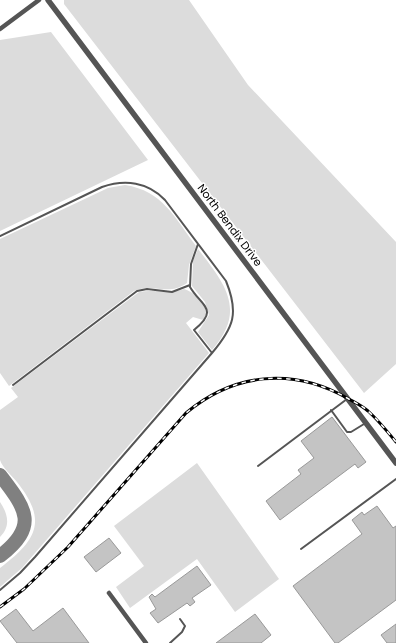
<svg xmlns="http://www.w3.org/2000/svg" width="396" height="643" viewBox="0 0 396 643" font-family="Poppins,sans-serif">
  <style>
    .green { fill: #dcdcdc }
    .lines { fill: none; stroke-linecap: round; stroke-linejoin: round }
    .taxiway { stroke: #808080; stroke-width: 14 }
    .building { fill: #c4c4c4; stroke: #999 }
    .service { stroke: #555; stroke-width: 2 }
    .minor { stroke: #555; stroke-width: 4.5 }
    .tertiary { stroke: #555; stroke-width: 5.5 }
    .rail-casing { stroke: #000; stroke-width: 3 }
    .rail { stroke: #fff; stroke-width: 1.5; stroke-dasharray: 4.5; stroke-linecap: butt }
    .labels { text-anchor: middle; stroke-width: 3; stroke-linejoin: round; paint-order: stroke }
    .street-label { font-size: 11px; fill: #000; stroke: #fff }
  </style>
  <rect width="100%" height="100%" fill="#fff"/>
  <path class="green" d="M 64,0 L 189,0 L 248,85 L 396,242 L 396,364 L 364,393 L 64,4 Z
    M 51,32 L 148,160 L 0,231 L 0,40 Z
    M 125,185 C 163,191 174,217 196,246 L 189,265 L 187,283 C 167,297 154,282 134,291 L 9,386 L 0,373 L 0,239 L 108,188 Z
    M 198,249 C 225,284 247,310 212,350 L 198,332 L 209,315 L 205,302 L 192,286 L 193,261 Z
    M 184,289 C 195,292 213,309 203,320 L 193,317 L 186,323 L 209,353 L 22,568 L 0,587 L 0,568 C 37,540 48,521 17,482 C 12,476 2,467 0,460 C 0,449 0,423 0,410 L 18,397 L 11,388 L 139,292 C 155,289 169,295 184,289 Z
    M 197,463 L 279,579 L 235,612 L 197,559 L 130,608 L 116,587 L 144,566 L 114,526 Z
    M 0,502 C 8,514 11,526 0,537 Z"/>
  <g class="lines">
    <path class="taxiway" d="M 0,475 C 25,508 40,525 0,556"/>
  </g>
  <path class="building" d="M 332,417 L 366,462 L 358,468 L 355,464 L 280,520 L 266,501 L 301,474 L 298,470 L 314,458 L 301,441 Z
    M 377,506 L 393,528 L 396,526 L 396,600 L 338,643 L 335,643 L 293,586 L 362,534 L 352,520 L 362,512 L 364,515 Z
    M 109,538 L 121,553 L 96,572 L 84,557 Z
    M 197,566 L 211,585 L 192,598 L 195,602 L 190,606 L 187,603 L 158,623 L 150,613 L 156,609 L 149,597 L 152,594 L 155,597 Z
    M 63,608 L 89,643 L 17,643 L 0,621 L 16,609 L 33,631 Z
    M 255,614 L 271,635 L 261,643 L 216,643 Z
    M 396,624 L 396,643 L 387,643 L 381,635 Z"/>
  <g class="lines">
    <path class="service" d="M 0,236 L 102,187 C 125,179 148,182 165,200 L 226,281 C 239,313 234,327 212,353 L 35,557 L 20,573 L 0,590
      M 198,244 L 191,264 L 190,287 C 201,306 220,309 194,330 L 212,353
      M 13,385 L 137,291 L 147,289 L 172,292 L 190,285
      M 331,410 L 347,432 L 351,432 L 364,424
      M 258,466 L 347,399
      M 301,549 L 396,479
      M 170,643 L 182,632 L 185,626 L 180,619"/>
    <path class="minor" d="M 0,29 L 39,0
      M 109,593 L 146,643"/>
    <path class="tertiary" d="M 48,0 L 396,463"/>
    <g class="rail-casing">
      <path id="rail" d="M 0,607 L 24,589 L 68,547 L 186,413 C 234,373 292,367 347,398 C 354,402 361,405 368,411 C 378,420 387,431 396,442"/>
    </g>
    <use href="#rail" class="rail"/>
  </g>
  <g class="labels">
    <g class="street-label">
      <text transform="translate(230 225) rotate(53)" y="4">North Bendix Drive</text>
    </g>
  </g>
</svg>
